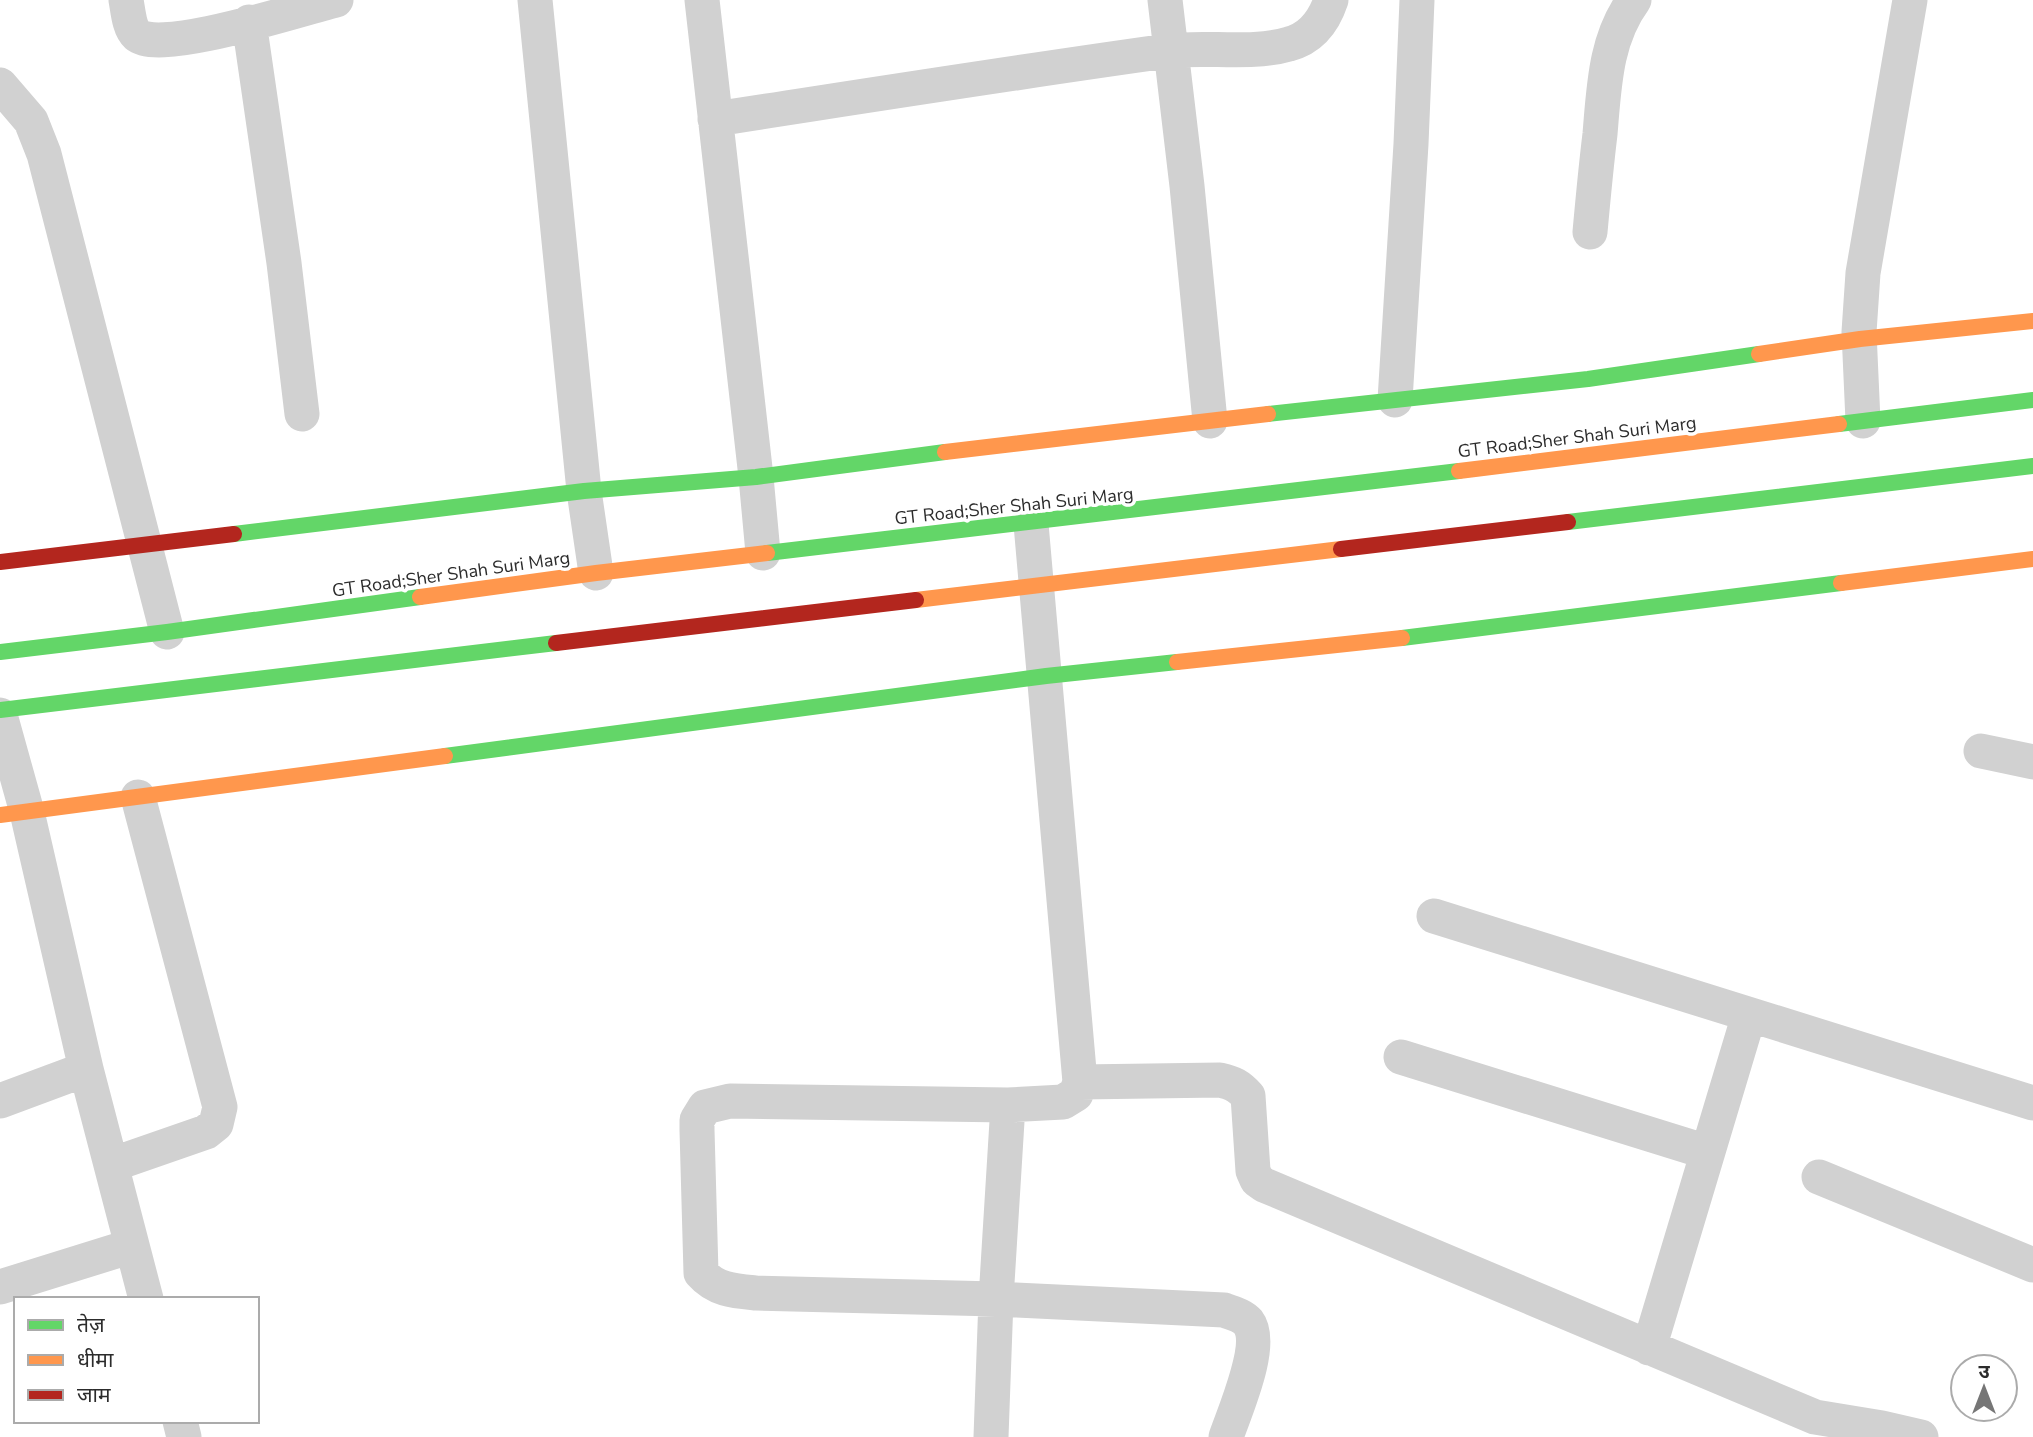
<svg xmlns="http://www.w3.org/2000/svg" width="2033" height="1437" viewBox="0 0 2033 1437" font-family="'Nunito Sans','Noto Sans Devanagari',sans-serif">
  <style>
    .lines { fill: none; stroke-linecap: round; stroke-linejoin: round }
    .street { stroke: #d1d1d1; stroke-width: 35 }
    .fast { stroke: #63d668; stroke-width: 16 }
    .slow { stroke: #ff974d; stroke-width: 16 }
    .jam { stroke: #b3261e; stroke-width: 16 }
    .labels { text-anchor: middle; stroke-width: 7; stroke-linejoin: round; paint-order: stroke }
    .street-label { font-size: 18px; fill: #2c2c2c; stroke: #fff }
  </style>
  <rect width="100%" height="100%" fill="#fff"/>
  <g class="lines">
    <path class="street" d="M 126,0 C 128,10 129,28 137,35 C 160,55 303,8 336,0
      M 535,0 L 584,491 L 596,573
      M 702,0 L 756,477 L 763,553
      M 1165,0 L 1187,186 L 1210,421
      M 249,22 L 284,263 L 302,414
      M 0,85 L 31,121 L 44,154 L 167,632
      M 715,119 C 865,96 1016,72 1167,51 C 1206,46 1252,55 1289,44 C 1312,38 1324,21 1331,0
      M 1590,232 C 1593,199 1596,167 1600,134 C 1604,88 1605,39 1634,0
      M 1395,400 L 1411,144 L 1417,0
      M 1863,421 L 1859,332 L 1863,273 L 1910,0
      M 1031,524 L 1080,1082 L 1076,1094 L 1063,1102 L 1008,1105 L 730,1101 L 705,1107 L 697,1120 L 697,1130 L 701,1273 C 716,1290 734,1291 756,1293 L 996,1299 L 1224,1310 C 1232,1313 1242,1315 1248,1322 C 1265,1344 1234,1413 1226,1437
      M 0,715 L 27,812 L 86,1069 L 146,1299
      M 1981,751 L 2033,762
      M 1434,916 L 2033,1103
      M 1401,1057 L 1707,1152
      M 1080,1082 L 1220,1080 C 1233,1083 1239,1086 1248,1096 L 1253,1171 L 1257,1180 L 1264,1185 L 1815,1417 L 1882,1428 L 1921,1437
      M 0,1101 L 86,1069
      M 111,1165 L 206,1132 L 216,1124 L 220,1107 L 138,797
      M 1819,1177 L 2033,1265
      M 0,1287 L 132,1246
      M 1649,1348 L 1749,1015
      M 180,1421 L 184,1437
      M 991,1437 L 996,1299 L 1008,1105"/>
    <path class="fast" d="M 1268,414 L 1588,379 L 1759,354
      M 1839,424 L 2033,400
      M 1568,522 L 2033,466
      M 234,534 L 584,491 L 756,477 L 945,452
      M 767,553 L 1459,471
      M 1402,638 L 1841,583
      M 0,652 L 167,632 L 420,597
      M 0,710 L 556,643
      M 445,756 L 1046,676 L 1177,662"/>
    <path class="slow" d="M 1759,354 L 1860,339 L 2033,321
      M 945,452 L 1268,414
      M 1459,471 L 1839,424
      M 1841,583 L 2033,559
      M 420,597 L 596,573 L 767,553
      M 916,600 L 1341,549
      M 1177,662 L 1402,638
      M 0,815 L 445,756"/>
    <path class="jam" d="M 1341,549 L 1568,522
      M 0,562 L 234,534
      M 556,643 L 916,600"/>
  </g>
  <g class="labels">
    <g class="street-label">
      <text transform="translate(1577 437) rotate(-7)" y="6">GT Road;Sher Shah Suri Marg</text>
      <text transform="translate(1014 506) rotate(-6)" y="6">GT Road;Sher Shah Suri Marg</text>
      <text transform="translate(451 574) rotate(-8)" y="6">GT Road;Sher Shah Suri Marg</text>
    </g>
  </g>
  <rect x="14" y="1297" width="245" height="126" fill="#ffffff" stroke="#ababab" stroke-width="2"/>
  <rect x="28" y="1320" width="35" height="10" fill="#63d668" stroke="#ababab" stroke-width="2"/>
  <text x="77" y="1332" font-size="21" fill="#2c2c2c">तेज़</text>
  <rect x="28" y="1355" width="35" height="10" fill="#ff974d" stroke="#ababab" stroke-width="2"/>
  <text x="77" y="1367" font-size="21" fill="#2c2c2c">धीमा</text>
  <rect x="28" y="1390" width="35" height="10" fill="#b3261e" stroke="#ababab" stroke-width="2"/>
  <text x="77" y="1402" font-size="21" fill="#2c2c2c">जाम</text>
  <g transform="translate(1984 1388)"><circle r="33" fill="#ffffff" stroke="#ababab" stroke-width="2"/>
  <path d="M0-5L12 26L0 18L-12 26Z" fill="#767676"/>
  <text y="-10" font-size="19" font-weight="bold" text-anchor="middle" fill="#2c2c2c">उ</text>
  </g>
</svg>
